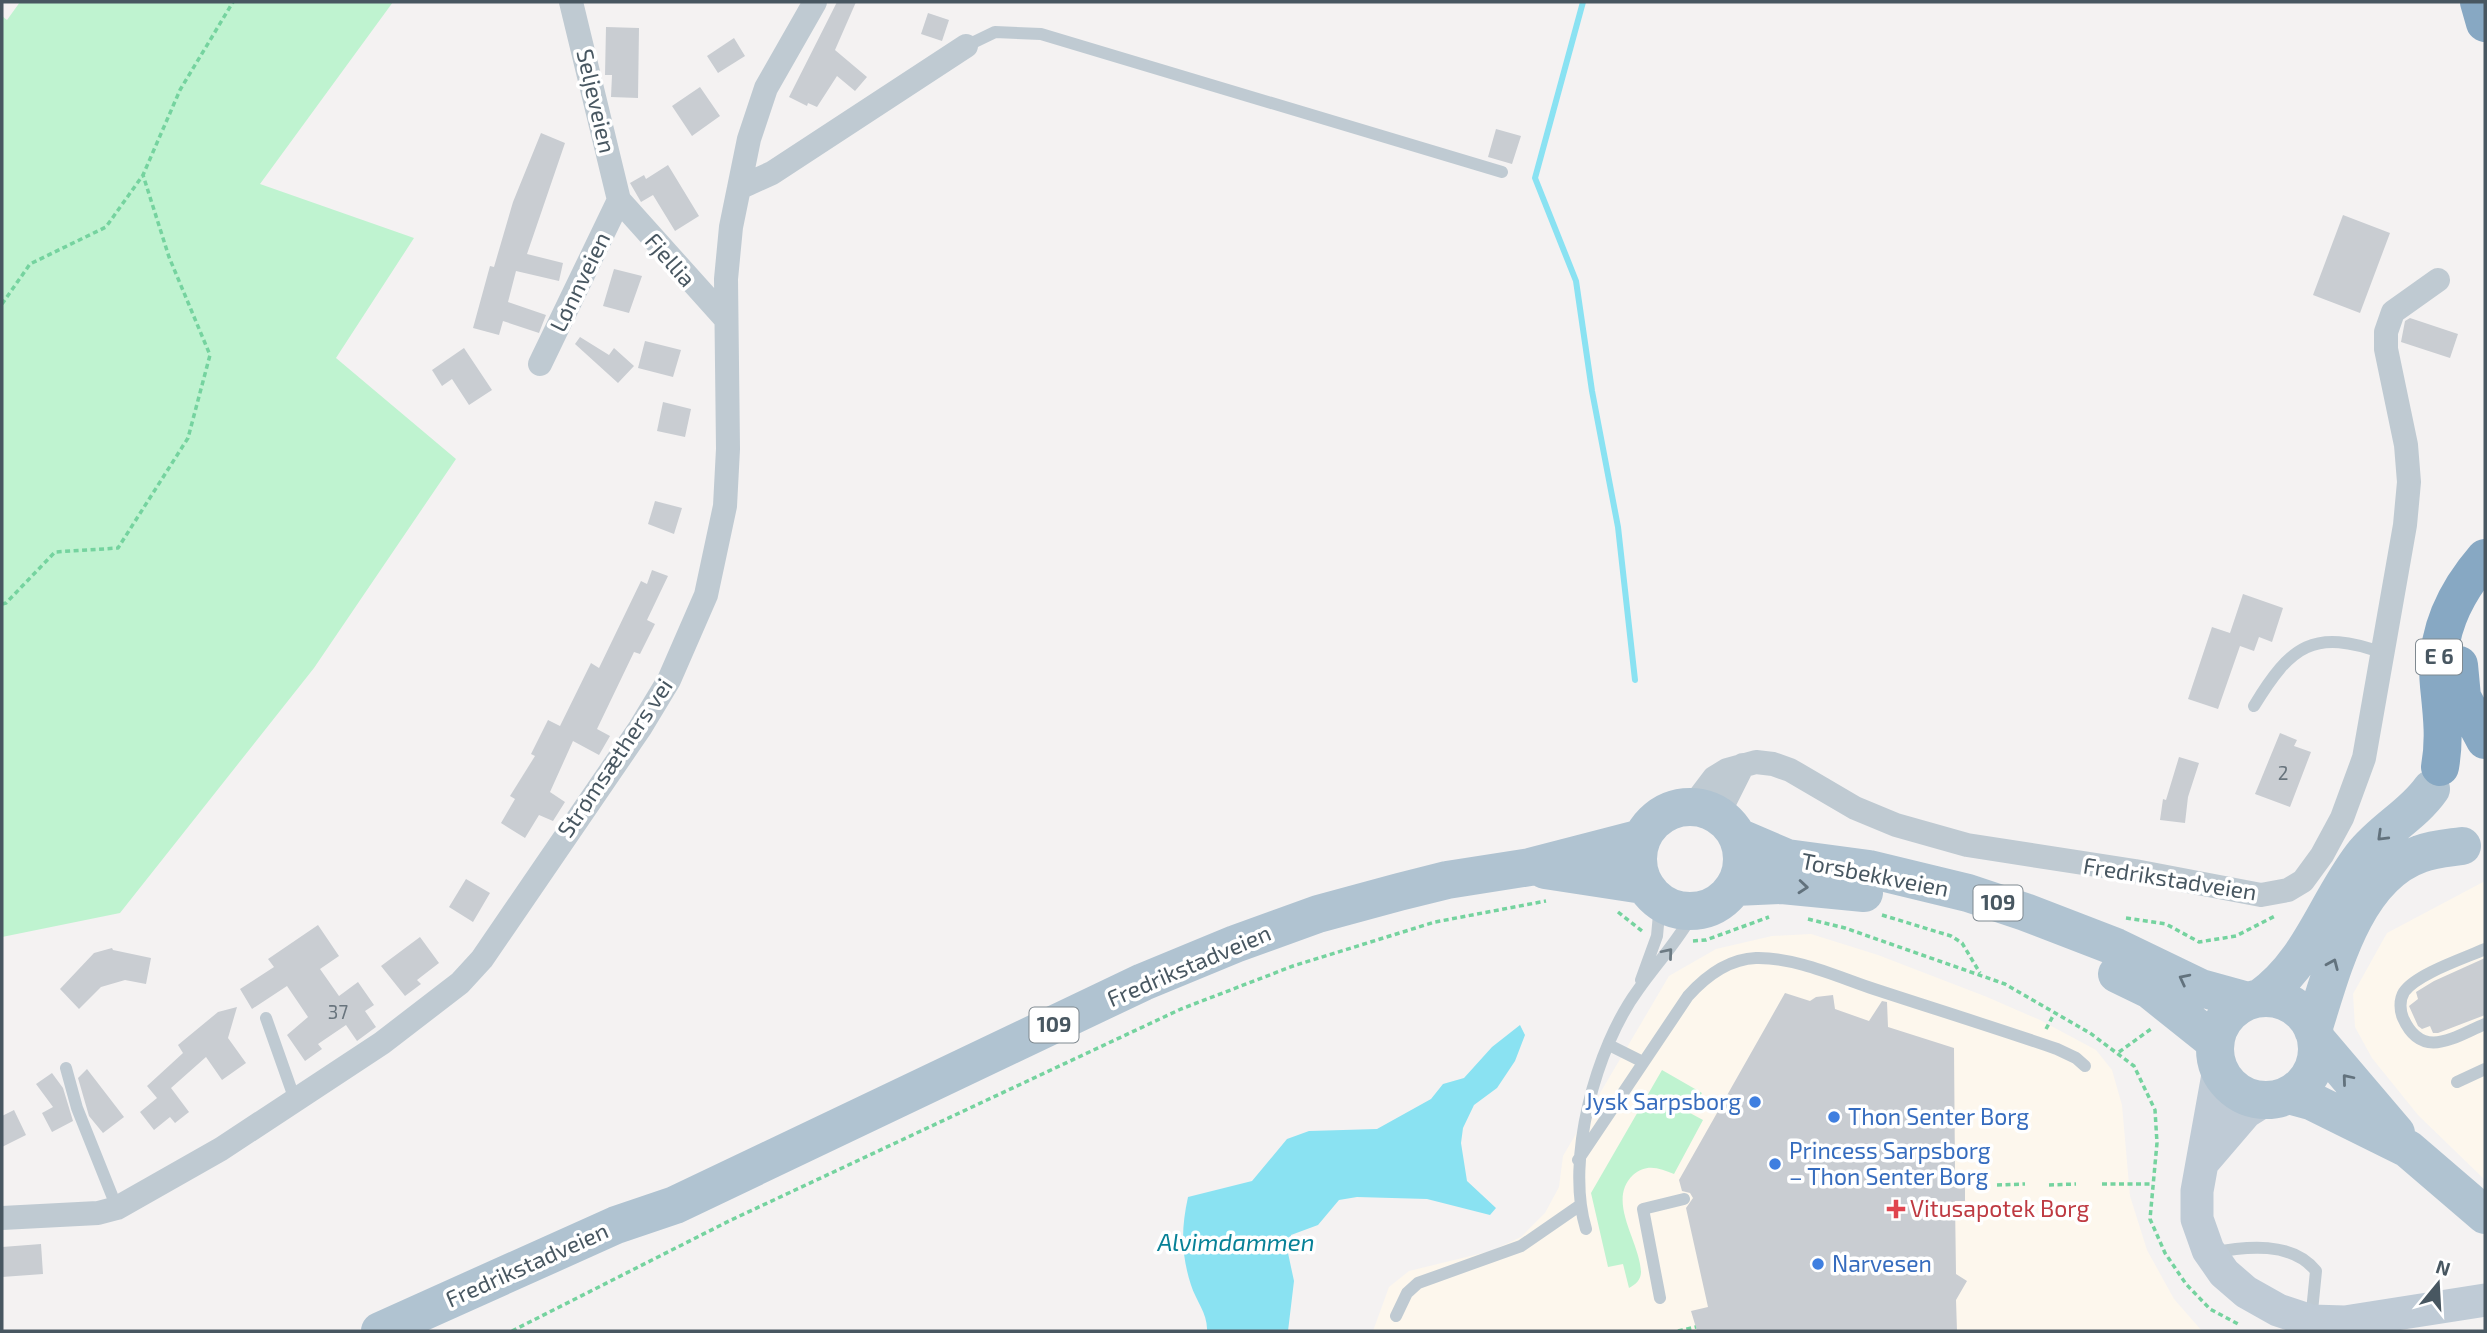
<svg xmlns="http://www.w3.org/2000/svg" width="2487" height="1333" viewBox="0 0 2487 1333" font-family="'Exo 2',sans-serif">
  <style>
    .commercial { fill: #fdf7ed }
    .green { fill: #bff3d0 }
    .water { fill: #8ae2f2 }
    .lines { fill: none; stroke-linecap: round; stroke-linejoin: round }
    .stream { stroke: #8ae2f2; stroke-width: 6 }
    .building { fill: #c9cdd2 }
    .path { stroke: #75d39f; stroke-width: 3.5; stroke-dasharray: 5 3.5; stroke-linecap: butt }
    .lane { stroke: #bfcad2; stroke-width: 12 }
    .street { stroke: #bfcad2; stroke-width: 24 }
    .secondary { stroke: #bfcbd6; stroke-width: 33 }
    .primary { stroke: #b0c3d1; stroke-width: 38 }
    .highway { stroke: #87a8c3; stroke-width: 38 }
    .oneway { stroke: #62727d }
    .oneway2 { stroke: #6c7a83 }
    .shop-dot { fill: #3f7fe0; stroke: #fff; stroke-width: 2.5 }
    .health-dot { fill: #e0444e; stroke: #fff; stroke-width: 2.5 }
    .labels { text-anchor: middle; stroke-width: 7; stroke-linejoin: round; paint-order: stroke }
    .number-label { font-size: 19px; fill: #68747d }
    .shield { fill: #fff; stroke: #7f8990; stroke-width: 2 }
    .shield-label { font-size: 21px; font-weight: bold; fill: #485761 }
    .street-label { font-size: 23px; fill: #485761; stroke: #fff }
    .shop-label { font-size: 23px; fill: #366cbe; stroke: #fff; text-anchor: start }
    .health-label { font-size: 23px; fill: #be3a42; stroke: #fff; text-anchor: start }
    .water-label { font-size: 24px; font-style: italic; fill: #078197; stroke: #fff }
  </style>
  <rect width="100%" height="100%" fill="#f4f2f2"/>
  <path class="commercial" d="M 2485,881 L 2485,1180 L 2418,1115 L 2372,1058 L 2355,1027 L 2353,994 L 2387,933 Z
    M 1811,934 L 1878,955 L 1987,997 L 2040,1020 L 2096,1050 L 2112,1070 L 2122,1105 L 2130,1196 L 2147,1250 L 2174,1299 L 2202,1331 L 1373,1331 L 1389,1287 L 1409,1271 L 1491,1251 L 1521,1237 L 1545,1213 L 1559,1187 L 1563,1156 L 1669,976 L 1716,949 L 1772,936 Z"/>
  <path class="green" d="M 20,2 L 393,2 L 260,184 L 414,238 L 336,358 L 456,459 L 314,668 L 120,913 L 2,937 L 2,16 L 7,20 Z
    M 1662,1070 L 1702,1093 L 1690,1113 L 1703,1120 L 1674,1174 C 1660,1168 1646,1163 1633,1175 C 1606,1201 1640,1241 1641,1272 C 1641,1280 1635,1285 1629,1288 L 1623,1264 L 1608,1267 L 1591,1193 Z"/>
  <path class="water" d="M 1520,1025 L 1525,1035 L 1515,1061 L 1497,1088 L 1474,1105 L 1463,1128 L 1461,1143 L 1467,1181 L 1496,1208 L 1490,1215 L 1427,1199 L 1357,1197 L 1339,1200 L 1318,1225 L 1291,1235 L 1288,1253 L 1294,1281 L 1288,1331 L 1207,1331 C 1208,1314 1196,1301 1191,1285 C 1181,1254 1181,1229 1188,1197 L 1252,1181 L 1287,1139 L 1309,1131 L 1377,1129 L 1431,1099 L 1443,1084 L 1464,1078 L 1492,1047 Z"/>
  <g class="lines">
    <path class="stream" d="M 1583,2 L 1535,178 L 1576,281 L 1592,391 L 1618,527 L 1635,680"/>
  </g>
  <path class="building" d="M 837,2 L 856,2 L 835,50 L 867,77 L 855,91 L 837,76 L 817,107 L 808,103 L 807,106 L 789,97 Z
    M 928,13 L 949,20 L 942,41 L 921,34 Z
    M 606,27 L 639,28 L 638,98 L 611,97 L 612,75 L 605,75 Z
    M 734,38 L 745,56 L 718,73 L 707,56 Z
    M 700,87 L 720,116 L 692,136 L 672,106 Z
    M 1496,129 L 1521,136 L 1512,164 L 1488,157 Z
    M 541,133 L 565,143 L 527,254 L 563,263 L 559,281 L 516,271 L 508,302 L 546,315 L 539,333 L 503,321 L 499,335 L 473,328 L 490,266 L 494,267 L 513,202 Z
    M 668,165 L 699,216 L 675,231 L 653,195 L 641,202 L 630,183 L 644,175 L 646,179 Z
    M 2343,215 L 2390,233 L 2360,313 L 2313,295 Z
    M 614,269 L 642,276 L 629,313 L 603,306 Z
    M 2410,318 L 2458,334 L 2450,358 L 2401,342 L 2405,321 Z
    M 580,337 L 609,355 L 614,348 L 634,366 L 618,383 L 575,344 Z
    M 645,341 L 681,350 L 673,377 L 638,368 Z
    M 464,348 L 492,390 L 469,405 L 452,379 L 442,386 L 432,370 Z
    M 663,402 L 691,409 L 685,437 L 657,431 Z
    M 655,501 L 682,508 L 674,534 L 648,524 Z
    M 652,570 L 668,576 L 647,620 L 655,624 L 640,654 L 634,652 L 597,729 L 610,736 L 599,755 L 573,741 L 550,792 L 565,802 L 553,821 L 539,815 L 525,838 L 501,823 L 515,799 L 510,796 L 535,756 L 531,754 L 548,720 L 560,726 L 591,663 L 599,668 L 641,581 L 647,584 Z
    M 2243,594 L 2283,608 L 2272,642 L 2259,637 L 2254,651 L 2240,646 L 2218,709 L 2188,699 L 2212,627 L 2230,633 Z
    M 2280,733 L 2297,740 L 2294,746 L 2311,752 L 2290,807 L 2255,794 Z
    M 2179,757 L 2199,763 L 2188,797 L 2185,823 L 2160,820 L 2163,799 L 2166,800 Z
    M 466,879 L 490,893 L 473,922 L 449,907 Z
    M 318,925 L 339,956 L 320,969 L 339,996 L 358,982 L 374,1005 L 365,1011 L 376,1027 L 357,1041 L 346,1025 L 318,1044 L 322,1049 L 305,1061 L 287,1035 L 308,1017 L 287,986 L 252,1009 L 240,989 L 274,967 L 268,959 Z
    M 420,937 L 439,963 L 417,980 L 421,984 L 405,996 L 381,966 Z
    M 112,948 L 113,950 L 151,958 L 146,984 L 125,980 L 101,987 L 79,1009 L 60,989 L 94,953 Z
    M 2485,958 L 2485,1015 L 2438,1033 L 2433,1033 L 2430,1026 L 2422,1029 L 2418,1026 L 2409,1006 L 2418,999 L 2416,992 L 2434,981 Z
    M 1785,993 L 1810,1001 L 1816,997 L 1833,995 L 1835,1009 L 1869,1021 L 1882,1001 L 1887,1002 L 1888,1027 L 1954,1048 L 1955,1172 L 1965,1172 L 1965,1201 L 1955,1201 L 1956,1274 L 1967,1281 L 1956,1300 L 1957,1331 L 1697,1331 L 1691,1311 L 1708,1307 L 1686,1208 L 1693,1198 L 1690,1193 L 1682,1191 L 1679,1180 Z
    M 237,1007 L 228,1038 L 246,1063 L 222,1080 L 206,1057 L 171,1088 L 189,1112 L 175,1123 L 170,1117 L 154,1130 L 140,1112 L 157,1098 L 147,1086 L 183,1053 L 178,1045 L 218,1012 Z
    M 87,1069 L 124,1117 L 103,1133 L 89,1116 L 78,1078 Z
    M 52,1073 L 63,1088 L 73,1121 L 52,1132 L 42,1113 L 53,1107 L 36,1084 Z
    M 14,1110 L 26,1135 L 2,1147 L 2,1116 Z
    M 41,1244 L 43,1274 L 2,1277 L 2,1247 Z"/>
  <g class="lines">
    <path class="path" d="M 2,304 L 30,264 L 106,227 L 143,175 L 180,90 L 233,2
      M 2,604 L 6,603 L 55,552 L 118,548 L 188,438 L 210,355 L 169,257 L 143,175
      M 1618,912 L 1642,931
      M 1882,915 L 1951,936 L 1962,943 L 1980,973
      M 2126,918 L 2166,924 L 2199,942 L 2236,936 L 2275,916
      M 1808,919 L 1845,928 L 2005,984 L 2090,1033 L 2134,1066 L 2155,1110 L 2157,1143 L 2150,1219 L 2165,1253 L 2186,1284 L 2210,1309 L 2238,1324
      M 1693,941 L 1706,940 L 1769,917
      M 2046,1029 L 2054,1014
      M 2119,1052 L 2151,1029
      M 2102,1184 L 2153,1184
      M 1965,1185 L 1978,1186
      M 1997,1185 L 2025,1184
      M 2049,1185 L 2076,1184
      M 512,1331 L 729,1221 L 1181,1009 L 1293,966 L 1435,922 L 1546,901
      M 1678,1331 L 1696,1327"/>
    <path class="lane" d="M 966,46 L 995,32 L 1041,34 L 1502,172
      M 2254,706 C 2291,645 2314,628 2383,653
      M 2485,949 C 2465,958 2416,974 2404,992 C 2399,1000 2400,1011 2403,1018 C 2422,1061 2454,1037 2485,1024
      M 1641,980 L 1657,936 L 1660,903
      M 266,1018 L 295,1100
      M 1609,1045 L 1643,1062
      M 66,1068 L 77,1108 L 117,1208
      M 2457,1082 L 2485,1069
      M 1578,1160 L 1688,996 C 1706,976 1728,959 1756,958 C 1795,957 1838,977 1874,989 C 1935,1009 1996,1028 2057,1049 L 2076,1058 L 2085,1066
      M 1586,1229 C 1565,1160 1596,1047 1638,990 C 1657,963 1678,941 1694,912
      M 2211,1253 C 2246,1246 2292,1241 2316,1271 L 2311,1321
      M 1660,1298 L 1643,1209 L 1684,1199
      M 1396,1316 L 1407,1293 L 1418,1283 L 1521,1246 L 1579,1206"/>
    <path class="street" d="M 571,2 L 619,200 L 724,317
      M 739,188 L 772,173 L 966,46
      M 540,364 L 619,200
      M 1692,807 L 1714,778 L 1727,770 L 1756,762 L 1773,764 L 1790,770 L 1855,808 L 1896,825 L 1967,845 L 2135,871 L 2261,895 L 2288,890 L 2303,881 L 2322,855 L 2342,818 L 2364,758 L 2405,525 L 2409,482 L 2406,445 L 2386,349 L 2386,332 L 2393,312 L 2438,280
      M 1718,815 L 1743,765
      M 2,1218 L 98,1213 L 117,1208 L 221,1149 L 382,1043 L 460,983 L 482,959 L 640,728 L 669,680 L 706,595 L 725,506 L 728,449 L 726,279 L 731,227 L 749,139 L 766,88 L 815,2"/>
    <path class="secondary" d="M 2219,1069 L 2197,1191 L 2197,1219 L 2208,1250 L 2224,1273 L 2246,1292 L 2278,1310 L 2311,1321 L 2345,1322 L 2485,1300
      M 2204,1161 L 2246,1112 L 2265,1100"/>
    <path class="primary" d="M1638 859a52 52 0 1 1 104 0a52 52 0 1 1-104 0Z
      M 1738,837 L 1787,858 L 1869,869 L 1968,893 L 2025,912 L 2116,947 L 2201,988 L 2248,1001
      M 1545,870 L 1643,885
      M 1735,887 L 1782,885 L 1864,893
      M 2117,974 L 2150,990 L 2215,1042
      M 2260,998 C 2310,963 2326,903 2362,856 C 2382,830 2413,815 2431,789
      M2215 1049a51 51 0 1 1 102 0a51 51 0 1 1-102 0Z
      M 2313,1030 C 2332,971 2354,877 2420,854 C 2433,849 2448,848 2462,846
      M 2316,1039 L 2396,1133
      M 2288,1095 L 2311,1101 L 2408,1149 L 2485,1215
      M 380,1331 L 616,1225 L 675,1205 L 1143,982 L 1235,944 L 1318,914 L 1399,892 L 1447,880 L 1530,867 L 1642,838"/>
    <path class="highway" d="M 2479,2 L 2485,23
      M 2459,665 L 2462,697 L 2485,740
      M 2440,767 C 2445,739 2442,715 2439,686 C 2434,636 2453,595 2485,558"/>
  </g>
  <defs><path id="oneway-chevron" d="M-2-3.5L2.5 0L-2 3.5" fill="none" stroke-width="1.6" stroke-linecap="round" stroke-linejoin="round" transform="scale(1.75)"/></defs>
  <g class="oneway">
    <use href="#oneway-chevron" transform="translate(2382 836) rotate(136)"/>
    <use href="#oneway-chevron" transform="translate(1803 887) rotate(5)"/>
    <use href="#oneway-chevron" transform="translate(2333 964) rotate(-67)"/>
    <use href="#oneway-chevron" transform="translate(2184 979) rotate(-153)"/>
    <use href="#oneway-chevron" transform="translate(2347 1079) rotate(-130)"/>
  </g>
  <use class="oneway2" href="#oneway-chevron" transform="translate(1668 953) rotate(-50)"/>
  <g class="shop-dot">
    <circle cx="1755" cy="1102" r="7"/>
    <circle cx="1834" cy="1117" r="7"/>
    <circle cx="1775" cy="1164" r="7"/>
    <circle cx="1818" cy="1264" r="7"/>
  </g>
  <path class="health-dot" d="M1892.5 1198.5h7v7h7v7h-7v7h-7v-7h-7v-7h7z"/>
  <g class="labels">
    <g class="number-label">
      <text x="2283" y="780">2</text>
      <text x="338" y="1019">37</text>
    </g>
    <g class="shield">
      <rect x="2416" y="639.5" width="46" height="35" rx="5"/>
      <rect x="1973.5" y="885.5" width="49" height="35" rx="5"/>
      <rect x="1029.5" y="1007.5" width="49" height="35" rx="5"/>
    </g>
    <g class="shield-label">
      <text x="2439" y="664">E 6</text>
      <text x="1998" y="910">109</text>
      <text x="1054" y="1032">109</text>
    </g>
    <g class="street-label">
      <text transform="translate(596 101) rotate(77)" y="8">Seljeveien</text>
      <text transform="translate(670 260) rotate(49)" y="8">Fjellia</text>
      <text transform="translate(580 282) rotate(-64)" y="8">Lønnveien</text>
      <text transform="translate(615 758) rotate(-56)" y="8">Strømsæthers vei</text>
      <text transform="translate(1875 875) rotate(11)" y="8">Torsbekkveien</text>
      <text transform="translate(2170 879) rotate(9)" y="8">Fredrikstadveien</text>
      <text transform="translate(1189 966) rotate(-23)" y="8">Fredrikstadveien</text>
      <text transform="translate(527 1265) rotate(-24)" y="8">Fredrikstadveien</text>
    </g>
    <g class="shop-label">
      <text x="1741" y="1110" text-anchor="end">Jysk Sarpsborg</text>
      <text x="1848" y="1125">Thon Senter Borg</text>
      <text x="1789" y="1159">Princess Sarpsborg<tspan x="1789" dy="26">– Thon Senter Borg</tspan></text>
      <text x="1832" y="1272">Narvesen</text>
    </g>
    <g class="health-label">
      <text x="1910" y="1217">Vitusapotek Borg</text>
    </g>
    <g class="water-label">
      <text x="1236" y="1251">Alvimdammen</text>
    </g>
  </g>
  <rect width="2487" height="1333" fill="none" stroke="#485761" stroke-width="7"/>
  <g transform="translate(2438 1284) rotate(18)" stroke="#ffffff" stroke-width="5" paint-order="stroke">
  <path d="M0-5L12 26L0 18L-12 26Z" fill="#485761"/>
  <text y="-10" font-size="19" font-weight="bold" text-anchor="middle" fill="#485761">N</text>
  </g>
</svg>
